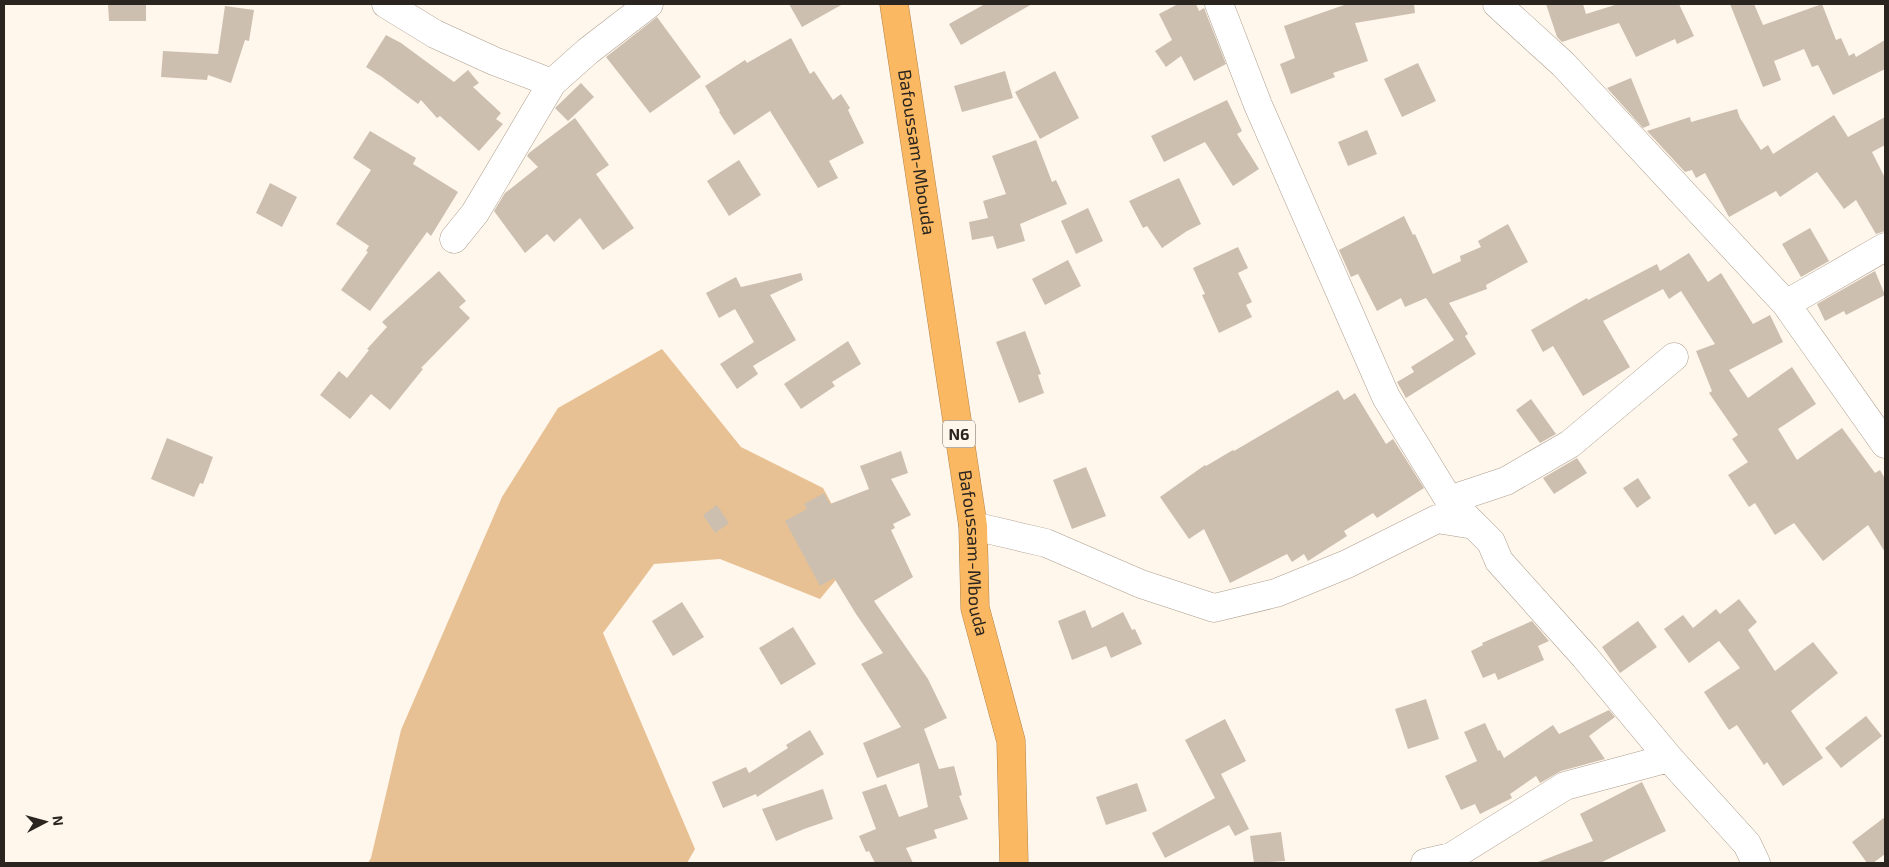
<svg xmlns="http://www.w3.org/2000/svg" width="1889" height="867" viewBox="0 0 1889 867" font-family="'Exo 2',sans-serif">
  <style>
    .green { fill: #e7c193 }
    .building { fill: #cdbfaf }
    .lines { fill: none; stroke-linecap: round; stroke-linejoin: round }
    .minor-casing { stroke: #ac9e8e; stroke-width: 29 }
    .highway-casing { stroke: #b1854b; stroke-width: 29 }
    .minor { stroke: #fff; stroke-width: 28 }
    .highway { stroke: #fab862; stroke-width: 28 }
    .labels { text-anchor: middle; stroke-width: 5; stroke-linejoin: round; paint-order: stroke }
    .shield { fill: #fff6ec; stroke: #6a645c; stroke-width: 1 }
    .shield-label { font-size: 16px; font-weight: bold; fill: #2a251f }
    .street-label { font-size: 18px; fill: #2a251f; stroke: #fff6ec }
  </style>
  <rect width="100%" height="100%" fill="#fff6ec"/>
  <path class="green" d="M 662,349 L 741,447 L 823,488 L 858,553 L 820,599 L 720,559 L 654,564 L 603,633 L 695,849 L 687,863 L 368,863 L 371,858 L 401,730 L 502,497 L 558,408 Z"/>
  <path class="building" d="M 108,4 L 146,4 L 146,21 L 109,21 Z
    M 789,4 L 843,4 L 802,27 Z
    M 985,4 L 1032,4 L 961,45 L 949,24 Z
    M 1178,4 L 1196,4 L 1199,11 L 1204,8 L 1226,64 L 1194,81 L 1181,56 L 1166,67 L 1155,51 L 1172,40 L 1159,14 Z
    M 1347,4 L 1414,4 L 1415,13 L 1355,23 L 1368,61 L 1333,73 L 1335,77 L 1291,94 L 1280,64 L 1295,58 L 1284,26 Z
    M 1546,4 L 1583,4 L 1586,14 L 1618,4 L 1679,4 L 1694,36 L 1677,44 L 1675,39 L 1636,57 L 1619,23 L 1562,42 L 1557,37 Z
    M 1730,4 L 1754,4 L 1763,25 L 1822,4 L 1836,40 L 1841,38 L 1849,56 L 1854,53 L 1856,57 L 1885,40 L 1885,69 L 1833,95 L 1818,65 L 1812,67 L 1804,49 L 1774,61 L 1781,80 L 1763,87 Z
    M 225,6 L 254,10 L 249,41 L 245,40 L 231,83 L 208,75 L 207,80 L 161,77 L 163,51 L 218,54 Z
    M 657,17 L 701,77 L 650,113 L 606,57 Z
    M 386,35 L 401,43 L 454,82 L 468,70 L 479,83 L 473,87 L 501,113 L 496,119 L 503,124 L 479,151 L 440,116 L 437,118 L 421,100 L 418,104 L 382,77 L 366,67 Z
    M 791,38 L 810,74 L 814,71 L 833,100 L 841,94 L 850,108 L 848,110 L 864,143 L 829,161 L 838,178 L 818,188 L 770,111 L 734,135 L 719,112 L 720,111 L 705,86 L 745,60 L 747,63 Z
    M 1418,63 L 1436,101 L 1402,117 L 1384,79 Z
    M 1005,71 L 1013,98 L 962,112 L 954,86 Z
    M 1055,71 L 1079,118 L 1040,139 L 1015,92 Z
    M 1631,78 L 1650,125 L 1643,128 L 1607,88 Z
    M 581,83 L 594,97 L 568,121 L 555,108 Z
    M 1227,100 L 1242,131 L 1237,134 L 1259,169 L 1233,186 L 1205,142 L 1164,162 L 1151,136 Z
    M 1737,109 L 1740,118 L 1761,150 L 1768,145 L 1773,154 L 1834,115 L 1848,137 L 1885,117 L 1885,145 L 1872,152 L 1885,178 L 1885,231 L 1876,234 L 1856,200 L 1844,209 L 1817,172 L 1780,197 L 1776,191 L 1729,217 L 1705,173 L 1696,178 L 1692,170 L 1685,172 L 1647,131 L 1690,117 L 1691,122 Z
    M 575,118 L 609,165 L 596,174 L 634,228 L 603,250 L 580,218 L 554,242 L 547,234 L 525,253 L 494,211 L 505,193 L 538,167 L 527,156 L 529,153 Z
    M 1367,130 L 1377,154 L 1348,166 L 1338,142 Z
    M 370,131 L 416,158 L 413,164 L 458,192 L 431,236 L 427,232 L 370,311 L 341,290 L 368,252 L 366,251 L 369,246 L 336,224 L 371,170 L 353,158 Z
    M 1036,140 L 1052,182 L 1056,180 L 1067,204 L 1020,224 L 1025,241 L 997,249 L 993,236 L 972,240 L 969,222 L 988,218 L 983,201 L 1006,194 L 992,156 Z
    M 739,160 L 761,195 L 729,216 L 707,181 Z
    M 1179,178 L 1201,224 L 1187,231 L 1162,248 L 1147,226 L 1143,228 L 1129,201 Z
    M 270,183 L 297,197 L 282,227 L 256,213 Z
    M 1088,208 L 1103,241 L 1076,254 L 1061,221 Z
    M 1404,216 L 1413,235 L 1415,234 L 1433,274 L 1461,261 L 1460,256 L 1481,247 L 1478,241 L 1508,224 L 1528,262 L 1486,285 L 1487,289 L 1449,303 L 1468,334 L 1465,336 L 1476,354 L 1406,398 L 1397,382 L 1414,372 L 1411,367 L 1454,340 L 1426,298 L 1405,307 L 1401,298 L 1377,311 L 1358,274 L 1351,277 L 1339,250 Z
    M 1810,228 L 1829,261 L 1801,277 L 1782,244 Z
    M 1238,247 L 1248,268 L 1238,273 L 1252,302 L 1246,305 L 1252,317 L 1219,333 L 1202,295 L 1205,294 L 1193,268 Z
    M 1689,253 L 1708,282 L 1721,273 L 1753,324 L 1770,315 L 1783,342 L 1729,370 L 1748,398 L 1792,367 L 1816,404 L 1778,429 L 1797,460 L 1842,428 L 1875,473 L 1880,470 L 1885,479 L 1885,552 L 1868,525 L 1823,561 L 1794,523 L 1775,535 L 1755,503 L 1749,507 L 1728,475 L 1748,462 L 1732,439 L 1738,435 L 1709,393 L 1712,391 L 1696,351 L 1715,344 L 1681,291 L 1669,299 L 1663,289 L 1603,321 L 1630,367 L 1583,396 L 1553,346 L 1543,352 L 1531,330 L 1587,298 L 1588,300 L 1657,264 L 1660,271 Z
    M 1068,260 L 1081,286 L 1045,305 L 1032,279 Z
    M 439,271 L 466,301 L 459,307 L 470,318 L 421,368 L 423,369 L 390,410 L 371,394 L 350,419 L 320,395 L 339,371 L 347,378 L 369,350 L 367,349 L 387,327 L 382,322 Z
    M 1875,271 L 1885,295 L 1846,315 L 1844,311 L 1825,321 L 1817,304 Z
    M 801,273 L 803,280 L 770,295 L 796,340 L 753,366 L 758,374 L 737,389 L 720,364 L 754,342 L 735,309 L 719,318 L 706,293 L 736,277 L 741,287 Z
    M 1025,331 L 1041,374 L 1038,375 L 1044,393 L 1019,403 L 996,342 Z
    M 848,341 L 861,364 L 832,382 L 835,386 L 801,409 L 784,384 Z
    M 1338,390 L 1344,400 L 1355,393 L 1386,444 L 1393,439 L 1424,488 L 1377,518 L 1373,513 L 1344,531 L 1347,536 L 1308,561 L 1304,554 L 1292,562 L 1287,554 L 1230,583 L 1204,529 L 1189,539 L 1160,497 L 1205,465 L 1206,466 L 1233,450 L 1234,451 Z
    M 1531,399 L 1556,434 L 1540,443 L 1516,410 Z
    M 167,438 L 213,457 L 203,484 L 200,483 L 194,497 L 151,479 Z
    M 901,451 L 908,473 L 891,479 L 911,515 L 893,524 L 895,528 L 891,530 L 913,577 L 874,601 L 928,679 L 947,718 L 924,729 L 939,769 L 954,766 L 962,795 L 959,796 L 968,819 L 934,830 L 937,838 L 906,848 L 913,863 L 875,863 L 869,851 L 866,852 L 859,836 L 876,829 L 862,792 L 886,784 L 899,817 L 928,807 L 919,763 L 877,778 L 863,743 L 901,727 L 861,664 L 883,653 L 856,614 L 834,578 L 820,586 L 785,521 L 807,509 L 804,504 L 824,493 L 830,504 L 869,489 L 860,466 Z
    M 1577,458 L 1587,473 L 1554,494 L 1543,478 Z
    M 1086,467 L 1106,516 L 1072,529 L 1053,480 Z
    M 1638,478 L 1651,498 L 1637,508 L 1623,488 Z
    M 717,505 L 729,523 L 715,533 L 703,515 Z
    M 1739,599 L 1757,622 L 1748,630 L 1775,671 L 1813,642 L 1838,673 L 1791,711 L 1823,758 L 1783,786 L 1767,762 L 1764,765 L 1737,725 L 1729,730 L 1704,692 L 1740,668 L 1719,641 L 1689,663 L 1664,629 L 1683,615 L 1693,628 L 1716,609 L 1720,614 Z
    M 682,602 L 704,637 L 673,656 L 652,621 Z
    M 1085,610 L 1092,628 L 1123,612 L 1132,630 L 1135,629 L 1142,644 L 1111,658 L 1106,646 L 1072,660 L 1058,621 Z
    M 1532,621 L 1549,641 L 1538,646 L 1544,660 L 1498,680 L 1495,673 L 1483,678 L 1471,651 L 1483,645 L 1482,643 Z
    M 1638,621 L 1657,647 L 1620,673 L 1602,647 Z
    M 793,627 L 816,664 L 781,685 L 759,648 Z
    M 1426,699 L 1439,739 L 1408,749 L 1395,709 Z
    M 1609,710 L 1615,717 L 1589,736 L 1605,759 L 1561,771 L 1540,783 L 1536,776 L 1510,794 L 1512,798 L 1480,814 L 1475,804 L 1461,810 L 1445,776 L 1477,761 L 1464,732 L 1485,723 L 1498,751 L 1500,750 L 1504,758 L 1553,725 L 1559,734 Z
    M 1866,716 L 1882,736 L 1841,768 L 1825,748 Z
    M 1225,719 L 1246,761 L 1221,774 L 1249,829 L 1235,836 L 1229,825 L 1165,858 L 1152,833 L 1215,798 L 1185,740 Z
    M 810,730 L 824,754 L 757,797 L 756,794 L 723,808 L 712,782 L 746,767 L 749,773 L 788,748 L 786,745 Z
    M 1642,782 L 1666,831 L 1600,863 L 1538,863 L 1538,862 L 1593,841 L 1580,814 Z
    M 1137,783 L 1147,811 L 1106,825 L 1096,797 Z
    M 823,789 L 833,819 L 804,829 L 776,841 L 762,809 Z
    M 1885,817 L 1885,854 L 1873,863 L 1867,863 L 1852,842 Z
    M 1281,832 L 1285,861 L 1254,863 L 1250,836 Z"/>
  <g class="lines">
    <g class="minor-casing">
      <path id="minor" d="M 386,4 L 435,34 L 494,61 L 552,83
        M 1219,4 L 1258,105 L 1386,397 L 1449,500 L 1491,542 L 1499,561 L 1585,657 L 1669,758 L 1747,844 L 1756,863
        M 1497,4 L 1563,64 L 1786,304 L 1885,444
        M 454,239 L 475,213 L 552,83 L 588,51 L 649,4
        M 1786,304 L 1885,247
        M 1449,500 L 1506,481 L 1570,444 L 1674,357
        M 973,526 L 1046,543 L 1141,584 L 1214,608 L 1276,593 L 1347,564 L 1437,519 L 1474,525
        M 1425,863 L 1451,857 L 1565,786 L 1669,758"/>
    </g>
    <g class="highway-casing">
      <g id="highway">
        <path id="s1" d="M 894,4 L 973,526 L 975,608 L 1011,741 L 1014,863"/>
      </g>
    </g>
    <use href="#minor" class="minor"/>
    <use href="#highway" class="highway"/>
  </g>
  <g class="labels">
    <rect class="shield" x="943" y="420.5" width="32" height="27" rx="4"/>
    <g class="shield-label">
      <text x="959" y="440">N6</text>
    </g>
    <g class="street-label">
      <text dy="6" stroke="none"><textPath href="#s1" startOffset="150">Bafoussam-Mbouda</textPath></text>
      <text dy="6" stroke="none"><textPath href="#s1" startOffset="555">Bafoussam-Mbouda</textPath></text>
    </g>
  </g>
  <rect width="1889" height="867" fill="none" stroke="#2a251f" stroke-width="10"/>
  <g transform="translate(45 822) rotate(84)" stroke="#fff6ec" stroke-width="4" paint-order="stroke">
  <path d="M0-4L9 19L0 12L-9 19Z" fill="#2a251f"/>
  <text y="-8" font-size="14" font-weight="bold" text-anchor="middle" fill="#2a251f">N</text>
  </g>
</svg>
